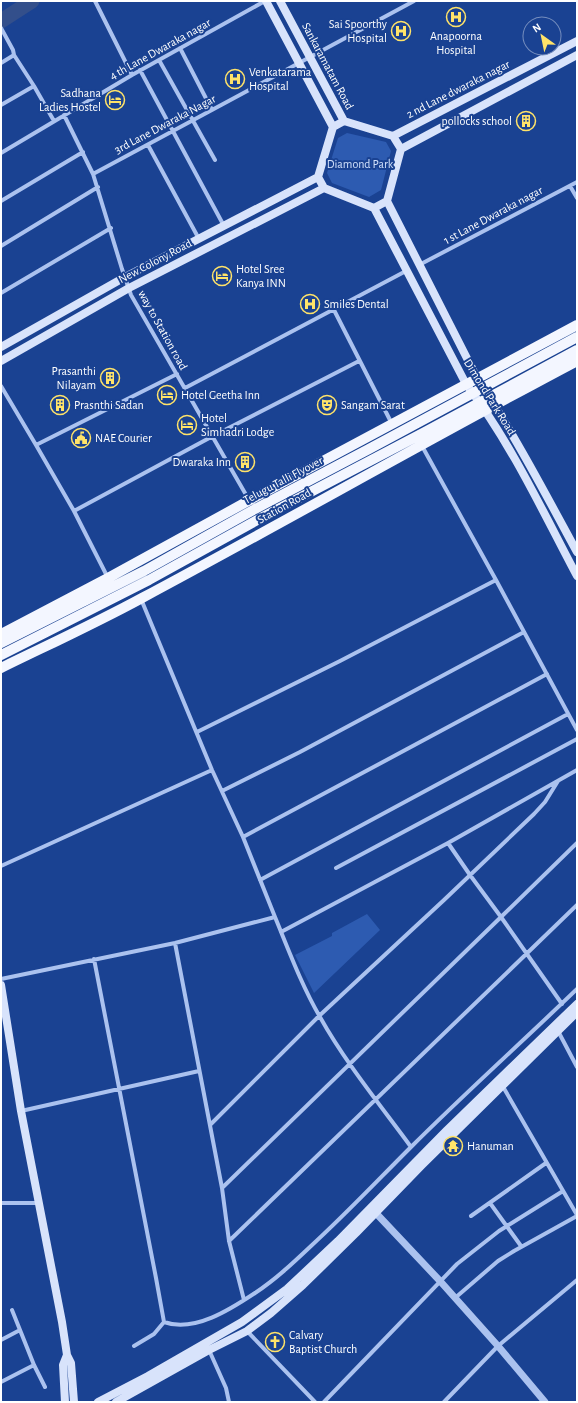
<svg xmlns="http://www.w3.org/2000/svg" width="578" height="1403" viewBox="0 0 578 1403" font-family="'Alegreya Sans',sans-serif">
  <style>
    .green { fill: #2d5bb1 }
    .lines { fill: none; stroke-linecap: round; stroke-linejoin: round }
    .river { stroke: #334f8b; stroke-width: 15 }
    .minor { stroke: #abc2ef; stroke-width: 4 }
    .tertiary { stroke: #abc2ef; stroke-width: 7 }
    .secondary { stroke: #d8e3fb; stroke-width: 8 }
    .primary { stroke: #f3f6ff; stroke-width: 10 }
    .labels { text-anchor: middle; stroke-width: 4; stroke-linejoin: round; paint-order: stroke }
    .poi-label { font-size: 12px; fill: #fff; stroke: #1a4292; text-anchor: start }
    .street-label { font-size: 12px; fill: #fff; stroke: #1a4292 }
    .park-label { font-size: 12px; fill: #d1e0fb; stroke: #1a4292 }
  </style>
  <rect width="100%" height="100%" fill="#1a4292"/>
  <path class="green" d="M 347,133 L 386,142 L 391,151 L 381,190 L 369,197 L 332,183 L 327,173 L 338,138 Z
    M 367,914 L 380,930 L 314,993 L 295,955 L 332,936 L 332,933 Z"/>
  <g class="lines">
    <path class="river" d="M 1,21 L 32,1"/>
    <path class="minor" d="M 95,1 L 132,75
      M 1,28 L 13,50 L 14,55 L 34,86 L 54,121
      M 180,48 L 212,110
      M 159,60 L 215,160
      M 1,63 L 14,55
      M 140,70 L 224,226
      M 1,105 L 34,86
      M 64,115 L 93,174 L 122,269 L 131,295 L 249,500
      M 148,145 L 199,239
      M 1,153 L 132,75 L 265,1
      M 93,174 L 414,1
      M 570,186 L 577,198
      M 1,201 L 83,152
      M 1,246 L 98,187
      M 419,265 L 577,182
      M 1,293 L 111,228
      M 334,310 L 392,424
      M 1,386 L 36,445
      M 185,388 L 406,271
      M 422,446 L 496,580 L 577,730
      M 74,511 L 36,445 L 177,374
      M 108,578 L 74,511 L 213,436 L 359,361
      M 141,599 L 212,770 L 243,837 L 275,917
      M 197,732 L 340,661 L 496,580
      M 222,791 L 300,752 L 524,632
      M 243,837 L 547,674
      M 448,843 L 470,875 L 501,917 L 577,843
      M 1,866 L 212,770
      M 336,868 L 577,739
      M 260,880 L 568,714
      M 281,932 L 448,843 L 577,770
      M 175,943 L 222,1188 L 501,917 L 562,1004
      M 94,959 L 156,1278 L 164,1322 L 154,1334 L 134,1346
      M 1,979 L 175,943 L 275,917 C 289,951 302,986 320,1017 C 345,1062 381,1106 411,1147
      M 558,1031 L 577,1067
      M 502,1085 L 577,1215
      M 21,1111 L 199,1071
      M 210,1125 L 319,1016 L 444,900 L 534,814 L 545,802 L 558,781
      M 222,1188 L 229,1241 L 244,1300
      M 1,1203 L 38,1203
      M 490,1203 L 521,1246
      M 471,1216 L 546,1163
      M 229,1241 L 577,905
      M 455,1298 L 498,1261 L 514,1251 L 577,1216
      M 12,1310 L 34,1365 L 45,1387
      M 164,1322 C 194,1333 231,1309 255,1293 C 276,1279 293,1263 311,1246 C 345,1215 377,1181 410,1148 C 464,1094 522,1042 577,989
      M 247,1331 L 315,1402
      M 1,1340 L 20,1330
      M 209,1350 L 226,1388 L 229,1402
      M 1,1382 L 34,1365
      M 324,1402 L 457,1264 L 499,1231 L 563,1191
      M 444,1402 L 498,1346 L 577,1280"/>
    <path class="tertiary" d="M 373,1210 L 440,1281 L 498,1346 L 545,1402"/>
    <path class="secondary" d="M 266,1 L 333,127
      M 280,1 L 344,121
      M 344,121 L 393,136 L 401,149 L 387,201 L 374,208 L 324,188 L 318,177 L 333,127 Z
      M 393,136 L 577,41
      M 401,149 L 577,55
      M 387,201 L 477,378 C 514,434 545,493 577,552
      M 374,208 L 466,384 C 511,443 542,510 577,576
      M 1,347 L 125,277 L 318,177
      M 1,361 L 129,288 L 324,188
      M 1,985 L 21,1111 L 62,1322 L 67,1355 L 71,1363 L 74,1402
      M 65,1402 L 63,1365 L 67,1355
      M 98,1402 L 148,1376 L 242,1322 L 287,1289 L 338,1241 L 447,1130 L 577,1004
      M 116,1402 L 209,1350 L 247,1331 L 271,1313 L 303,1285 L 356,1233 L 422,1165 L 577,1012"/>
    <path class="primary" d="M 1,634 L 108,578 L 250,500 L 577,325
      M 1,643 L 144,571 L 255,509 L 369,449 L 577,337
      M 1,655 L 149,580 L 261,518 L 425,432 L 577,350
      M 1,668 C 48,645 96,623 142,598 C 288,520 431,438 577,361"/>
  </g>
  <defs>
    <g id="hospital-ring" transform="scale(1)"><circle r="9.5" fill="#1a4292" stroke="#ffe369" stroke-width="1.5"/><path d="M-5-5h3v3.5h4V-5h3V5h-3V1.5h-4V5h-3Z" fill="#ffe369"/></g>
    <g id="hotel-ring" transform="scale(1)"><circle r="9.5" fill="#1a4292" stroke="#ffe369" stroke-width="1.5"/><path d="M-6-4.5h1.5V1H6V5H4.5V3h-9V5H-6ZM-4 0a1.8 1.8 0 1 1 3.6 0ZM.5 0V-2.5h3Q6-2.5 6 0Z" fill="#ffe369"/></g>
    <g id="building-ring" transform="scale(1)"><circle r="9.5" fill="#1a4292" stroke="#ffe369" stroke-width="1.5"/><path d="M-4-6H4V6H1V3H-1V6H-4ZM-2.5-4.3h1.7v1.8h-1.7ZM.8-4.3h1.7v1.8H.8ZM-2.5-1h1.7V.8h-1.7ZM.8-1h1.7V.8H.8Z" fill="#ffe369"/></g>
    <g id="theatre-ring" transform="scale(1)"><circle r="9.5" fill="#1a4292" stroke="#ffe369" stroke-width="1.5"/><path d="M-5-5.5Q0-4 5-5.5V0Q5 5 0 6Q-5 5-5 0ZM-3.3-2.5H-1v1.5H-3.3ZM1-2.5H3.3v1.5H1ZM-2.8 1Q0 5.5 2.8 1Z" fill="#ffe369"/></g>
    <g id="civic-ring" transform="scale(1)"><circle r="9.5" fill="#1a4292" stroke="#ffe369" stroke-width="1.5"/><path d="M-.6-6.5H3V-4.5H.6V-3L4-1V1h2V6H-6V1h2V-1L-.6-3ZM-1.2 2.5V6h2.4V2.5Z" fill="#ffe369"/></g>
    <g id="temple-ring" transform="scale(1)"><circle r="9.5" fill="#1a4292" stroke="#ffe369" stroke-width="1.5"/><path d="M0-6L5-2H3V0L6.5 2.5H4V6H1.5V3h-3V6H-4V2.5H-6.5L-3 0V-2H-5Z" fill="#ffe369"/></g>
    <g id="church-ring" transform="scale(1)"><circle r="9.5" fill="#1a4292" stroke="#ffe369" stroke-width="1.5"/><path d="M-1.2-6h2.4v3.5h3.3v2.4h-3.3V6h-2.4V-.1h-3.3v-2.4h3.3Z" fill="#ffe369"/></g>
  </defs>
  <g fill-rule="evenodd">
    <use href="#hospital-ring" x="456" y="17"/>
    <use href="#hospital-ring" x="401" y="31"/>
    <use href="#hospital-ring" x="235" y="79"/>
    <use href="#hotel-ring" x="115" y="100"/>
    <use href="#building-ring" x="526" y="121"/>
    <use href="#hotel-ring" x="222" y="276"/>
    <use href="#hospital-ring" x="310" y="304"/>
    <use href="#building-ring" x="110" y="378"/>
    <use href="#hotel-ring" x="167" y="395"/>
    <use href="#building-ring" x="60" y="405"/>
    <use href="#theatre-ring" x="327" y="405"/>
    <use href="#hotel-ring" x="187" y="425"/>
    <use href="#civic-ring" x="81" y="438"/>
    <use href="#building-ring" x="245" y="462"/>
    <use href="#temple-ring" x="453" y="1146"/>
    <use href="#church-ring" x="275" y="1342"/>
  </g>
  <g class="labels">
    <g class="poi-label">
      <text x="387" y="28" text-anchor="end">Sai Spoorthy<tspan x="387" dy="14">Hospital</tspan></text>
      <text x="456" y="40" text-anchor="middle">Anapoorna<tspan x="456" dy="14">Hospital</tspan></text>
      <text x="249" y="76">Venkatarama<tspan x="249" dy="14">Hospital</tspan></text>
      <text x="101" y="97" text-anchor="end">Sadhana<tspan x="101" dy="14">Ladies Hostel</tspan></text>
      <text x="512" y="125" text-anchor="end">pollocks school</text>
      <text x="236" y="273">Hotel Sree<tspan x="236" dy="14">Kanya INN</tspan></text>
      <text x="324" y="308">Smiles Dental</text>
      <text x="96" y="375" text-anchor="end">Prasanthi<tspan x="96" dy="14">Nilayam</tspan></text>
      <text x="181" y="399">Hotel Geetha Inn</text>
      <text x="74" y="409">Prasnthi Sadan</text>
      <text x="341" y="409">Sangam Sarat</text>
      <text x="201" y="422">Hotel<tspan x="201" dy="14">Simhadri Lodge</tspan></text>
      <text x="95" y="442">NAE Courier</text>
      <text x="231" y="466" text-anchor="end">Dwaraka Inn</text>
      <text x="467" y="1150">Hanuman</text>
      <text x="289" y="1339">Calvary<tspan x="289" dy="14">Baptist Church</tspan></text>
    </g>
    <g class="street-label">
      <text transform="translate(160 49) rotate(-29)" y="4">4 th Lane Dwaraka nagar</text>
      <text transform="translate(328 66) rotate(62)" y="4">Sankaramatam Road</text>
      <text transform="translate(458 89) rotate(-27)" y="4">2 nd Lane dwaraka nagar</text>
      <text transform="translate(165 124) rotate(-28)" y="4">3rd Lane Dwaraka Nagar</text>
      <text transform="translate(493 215) rotate(-28)" y="4">1 st Lane Dwaraka nagar</text>
      <text transform="translate(155 261) rotate(-28)" y="4">New Colony Road</text>
      <text transform="translate(163 330) rotate(61)" y="4">way to Station road</text>
      <text transform="translate(490 397) rotate(58)" y="4">Dimond Park Road</text>
      <text transform="translate(283 480) rotate(-28)" y="4">Telugu Talli Flyover</text>
      <text transform="translate(284 506) rotate(-29)" y="4">Station Road</text>
    </g>
    <g class="park-label">
      <text x="360" y="168">Diamond Park</text>
    </g>
  </g>
  <rect width="578" height="1403" fill="none" stroke="#ffffff" stroke-width="4"/>
  <g transform="translate(542 36) rotate(327)"><circle r="19" fill="#1a4292" stroke="#768ebe"/>
  <path d="M0-3L7 15L0 10L-7 15Z" fill="#ffe369"/>
  <text y="-6" font-size="11" font-weight="bold" text-anchor="middle" fill="#ffffff">N</text>
  </g>
</svg>
